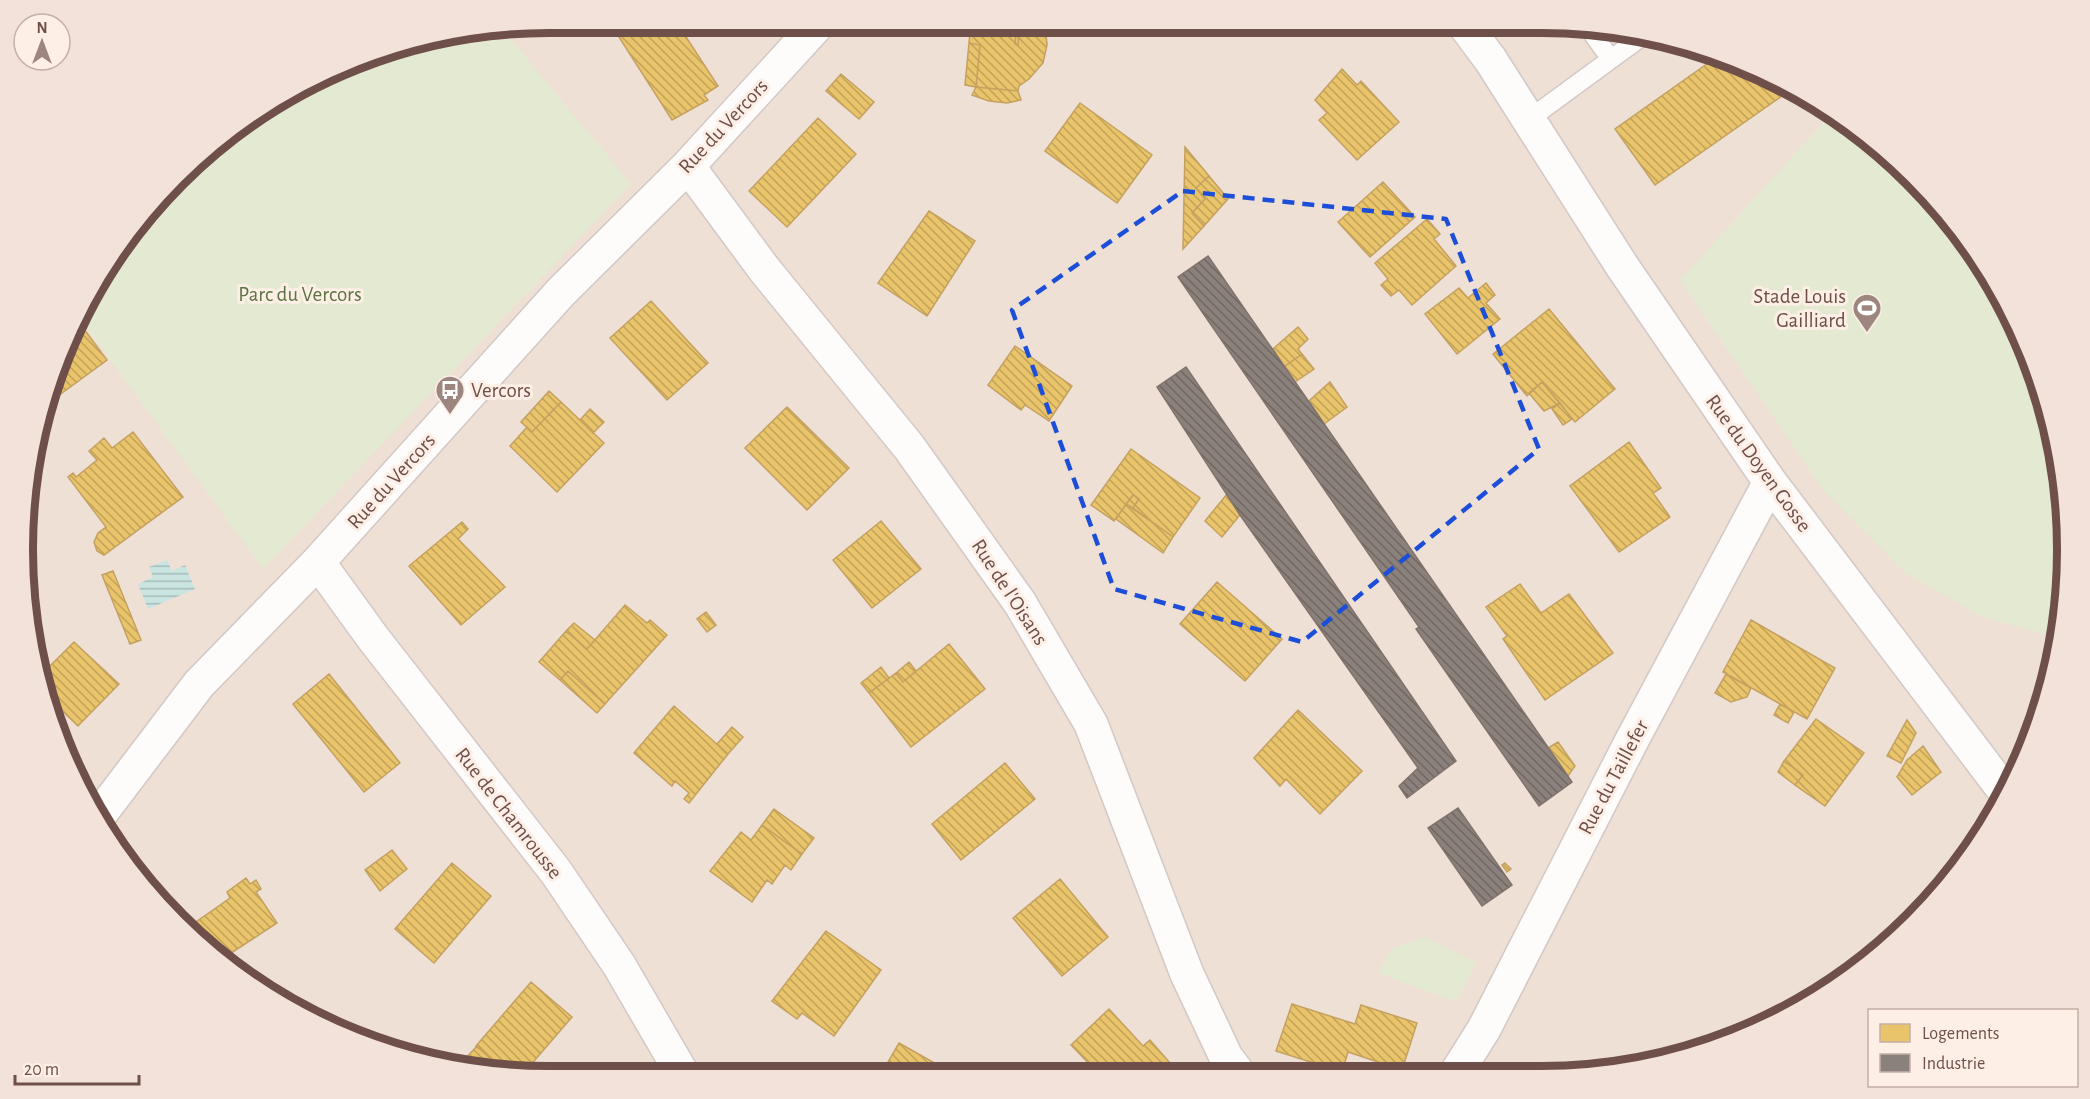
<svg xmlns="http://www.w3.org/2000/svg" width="2090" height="1099" viewBox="0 0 2090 1099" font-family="'Alegreya Sans',sans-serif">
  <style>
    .residential { fill: #efe0d6 }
    .green { fill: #e4e9d1 }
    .water { fill: url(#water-rules) }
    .homes { fill: url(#homes-back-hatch); stroke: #c4a160; stroke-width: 1.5 }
    .industry { fill: url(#industry-back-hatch); stroke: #82726d; stroke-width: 1.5 }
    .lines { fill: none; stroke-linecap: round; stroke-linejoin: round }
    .lane-casing { stroke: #d2c8c4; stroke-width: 21 }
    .street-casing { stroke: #d2c8c4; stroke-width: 36 }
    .lane { stroke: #fdfcfb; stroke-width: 18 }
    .street { stroke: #fdfcfb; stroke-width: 33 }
    .marked { fill: none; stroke: #1d4ed8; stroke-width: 4.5; stroke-dasharray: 12 8; stroke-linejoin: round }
    .labels { text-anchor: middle; stroke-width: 6; stroke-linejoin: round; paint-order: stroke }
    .street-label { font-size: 21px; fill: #6f4f49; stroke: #feefe6 }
    .park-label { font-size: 21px; fill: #5b7442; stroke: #feefe6 }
    .poi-label { font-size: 21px; fill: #6f4f49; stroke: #feefe6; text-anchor: end }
    .rim { fill: none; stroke: #6f4f49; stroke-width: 8 }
  </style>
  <defs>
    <pattern id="water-rules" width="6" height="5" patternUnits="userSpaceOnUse" patternTransform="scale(1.5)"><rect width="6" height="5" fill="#c9e4e1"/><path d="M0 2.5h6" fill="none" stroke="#a7bbb8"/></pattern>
    <pattern id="homes-back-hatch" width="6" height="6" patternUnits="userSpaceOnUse" patternTransform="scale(1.5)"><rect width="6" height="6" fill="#e9c46a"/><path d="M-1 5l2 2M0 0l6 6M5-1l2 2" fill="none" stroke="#c1a259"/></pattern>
    <pattern id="industry-back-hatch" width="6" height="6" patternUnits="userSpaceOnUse" patternTransform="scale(1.5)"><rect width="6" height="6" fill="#8a817c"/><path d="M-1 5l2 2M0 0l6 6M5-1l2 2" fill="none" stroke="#706762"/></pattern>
  </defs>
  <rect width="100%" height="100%" fill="#f4ece6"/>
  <path class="residential" d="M 550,23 L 1575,24 L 1677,41 L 1774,77 L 1862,132 L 1937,202 L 1997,286 L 2040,380 L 2063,481 L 2066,584 L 2049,686 L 2013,783 L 1936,897 L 1834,987 L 1742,1037 L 1610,1072 L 515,1075 L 413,1059 L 316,1022 L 177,922 L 111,842 L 63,751 L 24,584 L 40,413 L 111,257 L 228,132 L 380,51 Z"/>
  <path class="green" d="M 503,30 L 631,184 L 263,569 L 82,321 L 111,257 L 228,132 L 380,51 Z
    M 1832,113 L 1862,132 L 1937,202 L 1997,286 L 2040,380 L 2063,481 L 2066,584 L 2058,635 L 2044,634 L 1983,617 L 1905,573 L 1823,490 L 1680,280 Z
    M 1425,937 L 1476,962 L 1456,1002 L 1378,973 L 1391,949 Z"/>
  <path class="water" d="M 167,560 L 172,571 L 185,565 L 195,589 L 148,609 L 138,584 L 153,577 L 149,567 Z"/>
  <path class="homes" d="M 610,23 L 677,23 L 718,86 L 704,95 L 708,100 L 672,120 Z
    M 971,23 L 1017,23 L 1015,44 L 1018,45 L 1020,23 L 1045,24 L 1047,45 L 1043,63 L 1029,79 L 1019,86 L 1018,91 L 976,87 L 980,45 L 969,43 Z
    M 1017,23 L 1020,23 L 1018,45 L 1015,44 Z
    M 969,43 L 980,45 L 976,87 L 965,85 Z
    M 1718,56 L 1774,77 L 1792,89 L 1655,185 L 1615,129 Z
    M 1342,69 L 1357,85 L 1361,81 L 1399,122 L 1357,160 L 1319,120 L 1327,113 L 1315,100 Z
    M 841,74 L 874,102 L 859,119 L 826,91 Z
    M 976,87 L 1018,91 L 1021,100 L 1007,103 L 989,101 L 972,95 Z
    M 1080,103 L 1152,155 L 1117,203 L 1045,151 Z
    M 818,118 L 856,154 L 787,227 L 749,191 Z
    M 1185,147 L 1209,176 L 1196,188 L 1205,199 L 1192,213 L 1204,226 L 1183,249 Z
    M 1209,176 L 1228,199 L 1204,226 L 1192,213 L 1205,199 L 1196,188 Z
    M 1383,182 L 1415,217 L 1370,257 L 1338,222 Z
    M 929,211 L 975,241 L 927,316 L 878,283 Z
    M 1427,219 L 1440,234 L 1434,239 L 1456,266 L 1412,305 L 1399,290 L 1391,296 L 1381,285 L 1388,279 L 1375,263 Z
    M 1486,283 L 1495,295 L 1486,303 L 1500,319 L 1457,354 L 1425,314 L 1459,288 L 1468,298 Z
    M 651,301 L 708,363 L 667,400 L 610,338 Z
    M 1549,309 L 1615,389 L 1575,422 L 1542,382 L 1527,396 L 1493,354 Z
    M 81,325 L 107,360 L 43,407 Z
    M 1298,327 L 1308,339 L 1298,349 L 1302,354 L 1284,367 L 1273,349 Z
    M 1015,346 L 1072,386 L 1049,421 L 1025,405 L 1021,410 L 988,385 Z
    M 1302,354 L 1314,369 L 1295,382 L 1284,367 Z
    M 1330,382 L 1347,407 L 1324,424 L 1309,401 Z
    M 1542,382 L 1560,403 L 1544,411 L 1529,393 Z
    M 549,391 L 561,402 L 532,432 L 521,422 Z
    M 561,402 L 604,443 L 557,492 L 510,446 L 527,427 L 532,432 Z
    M 1560,403 L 1572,419 L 1563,425 L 1552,409 Z
    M 787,407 L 849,468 L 807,510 L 745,448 Z
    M 590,409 L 604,422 L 593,433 L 580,420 Z
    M 133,432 L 183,497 L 104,555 L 97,551 L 94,542 L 98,533 L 106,527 L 68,477 L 73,473 L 76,477 L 97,460 L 89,451 L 104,438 L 112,448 Z
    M 1629,442 L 1661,488 L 1653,493 L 1670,517 L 1619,552 L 1570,486 Z
    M 1131,449 L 1200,498 L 1173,537 L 1133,508 L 1139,499 L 1133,495 L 1114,521 L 1091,505 Z
    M 1227,494 L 1240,515 L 1222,537 L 1205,521 Z
    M 1133,495 L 1139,499 L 1133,508 L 1126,504 Z
    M 1126,504 L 1173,537 L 1163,553 L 1116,519 Z
    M 881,521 L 921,569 L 872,608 L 833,560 Z
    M 462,522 L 468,529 L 458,539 L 505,587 L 461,625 L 409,566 Z
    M 113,571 L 141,640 L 130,644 L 102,575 Z
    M 1217,582 L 1282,639 L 1245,681 L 1180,624 Z
    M 1520,584 L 1541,613 L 1569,594 L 1613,653 L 1545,700 L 1503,639 L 1507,636 L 1486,607 Z
    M 625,605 L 647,623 L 650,620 L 667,635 L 605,704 L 568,671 L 560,680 L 539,662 L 566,631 L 587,649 Z
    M 706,612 L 716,625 L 707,632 L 697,619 Z
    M 1751,620 L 1835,668 L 1807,719 L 1723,672 Z
    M 574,623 L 595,640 L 587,649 L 566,631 Z
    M 74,642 L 119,684 L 78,726 L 51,700 L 44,672 Z
    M 949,644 L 985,689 L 911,747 L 869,693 L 896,673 L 903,682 Z
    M 909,662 L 916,671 L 903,682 L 896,673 Z
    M 881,667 L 889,678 L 869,693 L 861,683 Z
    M 568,671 L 605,704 L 597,713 L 560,680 Z
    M 329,674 L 400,763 L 364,792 L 293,704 Z
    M 1726,674 L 1751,688 L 1747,697 L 1731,702 L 1715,693 Z
    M 1780,704 L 1794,712 L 1788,723 L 1774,715 Z
    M 674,706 L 728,754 L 689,803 L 684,799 L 689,793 L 675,781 L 672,786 L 634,753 Z
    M 1298,710 L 1362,771 L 1320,814 L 1286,779 L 1280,786 L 1254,758 Z
    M 1816,719 L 1864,753 L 1825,806 L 1795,785 L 1803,775 L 1784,761 Z
    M 1907,720 L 1916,733 L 1901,763 L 1887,756 Z
    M 732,727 L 743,737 L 728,754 L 717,744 Z
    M 1558,742 L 1575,766 L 1568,776 L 1548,748 Z
    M 1923,746 L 1941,772 L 1912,795 L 1897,777 L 1907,760 Z
    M 1784,761 L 1803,775 L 1795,785 L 1778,772 Z
    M 1005,763 L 1035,799 L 961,860 L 932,824 Z
    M 774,809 L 814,838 L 802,854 L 762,825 Z
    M 762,825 L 802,854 L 791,870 L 785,865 L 772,884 L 767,880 L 752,902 L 710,871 L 741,832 L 751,840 Z
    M 392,850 L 407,869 L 380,891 L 365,870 Z
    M 452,863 L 491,896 L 434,963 L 395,929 Z
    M 1505,863 L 1511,869 L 1507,872 L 1502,865 Z
    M 246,878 L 250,884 L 256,880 L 261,889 L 256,892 L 277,923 L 225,957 L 213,948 L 196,922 L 230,898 L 227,892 Z
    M 1060,879 L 1108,937 L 1062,976 L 1013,918 Z
    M 826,931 L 881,970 L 834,1036 L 802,1013 L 797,1019 L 772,1001 Z
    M 531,982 L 572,1017 L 522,1075 L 509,1074 L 476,1046 Z
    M 1292,1004 L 1355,1024 L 1361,1005 L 1417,1023 L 1402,1070 L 1348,1052 L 1342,1072 L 1276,1051 Z
    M 1109,1009 L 1143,1046 L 1150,1040 L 1170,1063 L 1159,1073 L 1099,1074 L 1071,1045 Z
    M 899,1043 L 954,1074 L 881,1074 Z
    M 477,1046 L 509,1074 L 464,1067 L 463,1061 Z
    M 1570,1062 L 1580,1072 L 1559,1072 Z"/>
  <path class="industry" d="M 1208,256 L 1572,782 L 1539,806 L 1416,629 L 1419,627 L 1178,277 Z
    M 1186,367 L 1456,761 L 1407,798 L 1399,786 L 1418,768 L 1240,515 L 1157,387 Z
    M 1458,808 L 1512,885 L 1482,906 L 1428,828 Z"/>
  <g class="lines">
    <g class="lane-casing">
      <path id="lane" d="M 1587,26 L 1610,58
        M 1528,120 L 1644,35"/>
    </g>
    <g class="street-casing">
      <path id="street" d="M 1463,23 L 1490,59 L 1622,266 L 1770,482 L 2006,793
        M 688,166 L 764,269 L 909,447 L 1020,603 L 1091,724 L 1187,974 L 1226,1057 L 1238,1073
        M 318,562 L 373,638 L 556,872 L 619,965 L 683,1075
        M 98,817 L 199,684 L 318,562 L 561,292 L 688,166 L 819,23
        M 1457,1072 L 1484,1029 L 1631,742 L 1770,482"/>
    </g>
    <use href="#lane" class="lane"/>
    <use href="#street" class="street"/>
  </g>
  <path class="marked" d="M 1183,191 L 1446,219 L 1539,449 L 1302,642 L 1114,589 L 1012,310 Z"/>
  <defs>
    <g id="stadium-pin" transform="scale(1.5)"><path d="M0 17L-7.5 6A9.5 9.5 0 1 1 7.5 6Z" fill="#9e8680" stroke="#feefe6"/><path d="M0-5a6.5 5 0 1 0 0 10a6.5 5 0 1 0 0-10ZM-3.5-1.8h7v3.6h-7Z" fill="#fff"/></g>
    <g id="bus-pin" transform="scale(1.5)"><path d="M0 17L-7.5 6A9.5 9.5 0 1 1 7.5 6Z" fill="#9e8680" stroke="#feefe6"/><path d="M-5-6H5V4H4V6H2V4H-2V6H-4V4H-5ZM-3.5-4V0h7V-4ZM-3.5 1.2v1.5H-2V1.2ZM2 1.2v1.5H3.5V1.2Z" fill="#fff"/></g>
  </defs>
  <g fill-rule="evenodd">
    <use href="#stadium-pin" x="1867" y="308"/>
    <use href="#bus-pin" x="450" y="390"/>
  </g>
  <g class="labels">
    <g class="street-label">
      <text transform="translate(723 126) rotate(-47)" y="7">Rue du Vercors</text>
      <text transform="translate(1759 463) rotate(54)" y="7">Rue du Doyen Gosse</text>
      <text transform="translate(391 481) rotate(-48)" y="7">Rue du Vercors</text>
      <text transform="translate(1010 592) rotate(57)" y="7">Rue de l'Oisans</text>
      <text transform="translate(1613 777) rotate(-62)" y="7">Rue du Taillefer</text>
      <text transform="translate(509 813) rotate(52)" y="7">Rue de Chamrousse</text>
    </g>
    <g class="park-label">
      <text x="300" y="301">Parc du Vercors</text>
    </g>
    <g class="poi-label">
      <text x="1846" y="303">Stade Louis<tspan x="1846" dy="24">Gailliard</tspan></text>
      <text x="471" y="397" text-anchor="start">Vercors</text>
    </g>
  </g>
  <path d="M0 0H2090V1099H0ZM549 33H1541A516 516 0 0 1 2057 549V550A516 516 0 0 1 1541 1066H549A516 516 0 0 1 33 550V549A516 516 0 0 1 549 33Z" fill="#f3e2d9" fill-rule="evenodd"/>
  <path class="rim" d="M549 33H1541A516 516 0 0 1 2057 549V550A516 516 0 0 1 1541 1066H549A516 516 0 0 1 33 550V549A516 516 0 0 1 549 33Z"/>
  <rect x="1868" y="1009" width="210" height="78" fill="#feefe6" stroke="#c5afa7" stroke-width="1.5"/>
  <rect x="1880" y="1024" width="30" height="18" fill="#e9c46a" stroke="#c5afa7" stroke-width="1.5"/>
  <text x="1922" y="1039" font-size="18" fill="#6f4f49">Logements</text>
  <rect x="1880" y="1054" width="30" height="18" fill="#8a817c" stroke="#c5afa7" stroke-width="1.5"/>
  <text x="1922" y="1069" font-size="18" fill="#6f4f49">Industrie</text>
  <g transform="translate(42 42)"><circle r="28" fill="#feefe6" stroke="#c5afa7" stroke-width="1.5"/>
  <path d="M0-4.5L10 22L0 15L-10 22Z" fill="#9e8680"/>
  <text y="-9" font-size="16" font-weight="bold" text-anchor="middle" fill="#6f4f49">N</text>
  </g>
  <path d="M15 1075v9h124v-9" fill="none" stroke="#6f4f49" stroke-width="3"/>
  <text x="24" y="1075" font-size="18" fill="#6f4f49" stroke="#feefe6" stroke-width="4.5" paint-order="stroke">20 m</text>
</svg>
